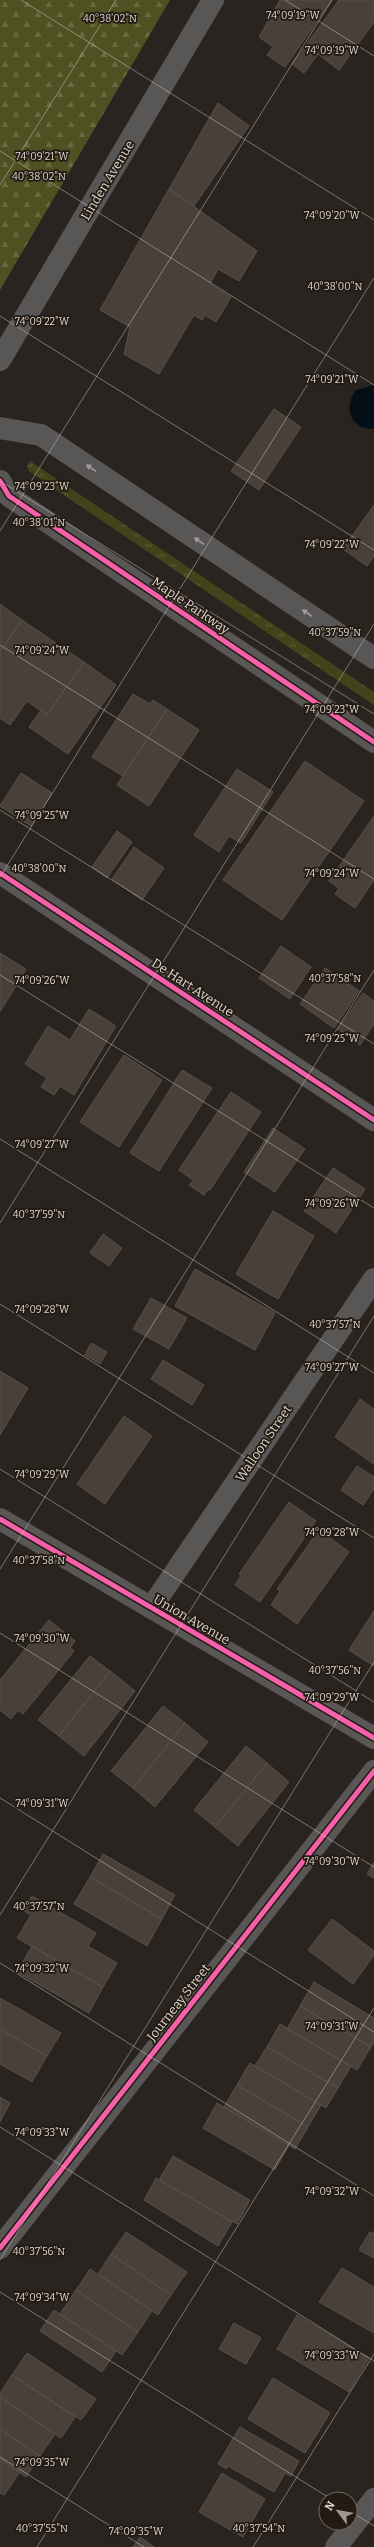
<svg xmlns="http://www.w3.org/2000/svg" width="374" height="2547" viewBox="0 0 374 2547" font-family="Bitter,serif">
  <style>
    .grass { fill: url(#grass-tufts) }
    .forest { fill: url(#forest-firs) }
    .water { fill: #040e17 }
    .building { fill: #4a4037; stroke: #55514d }
    .lines { fill: none; stroke-linecap: round; stroke-linejoin: round }
    .minor { stroke: #595656; stroke-width: 22 }
    .cycleway-casing { stroke: #231a12; stroke-width: 8 }
    .cycleway { stroke: #f560ab; stroke-width: 5 }
    .oneway { fill: #a29d9a }
    .ticks { fill: none; stroke: #ded7d2; stroke-width: 1; stroke-opacity: 0.45 }
    .labels { text-anchor: middle; stroke-width: 3.5; stroke-linejoin: round; paint-order: stroke }
    .street-label { font-size: 13px; fill: #ded7d2; stroke: #231a12 }
    .ticks-label { font-size: 10px; text-anchor: middle; fill: #ded7d2; stroke: #231a12; stroke-width: 3.5; stroke-linejoin: round; paint-order: stroke }
  </style>
  <defs>
    <pattern id="grass-tufts" width="24" height="20" patternUnits="userSpaceOnUse"><rect width="24" height="20" fill="#41441a"/><path d="M3 7l-1-3M5 7V3M7 7l1-3M15 17l-1-3M17 17v-4M19 17l1-3" fill="none" stroke="#5c5e3a"/></pattern>
    <pattern id="forest-firs" width="22" height="20" patternUnits="userSpaceOnUse"><rect width="22" height="20" fill="#4e5223"/><path d="M5 1l3.5 6h-7zM16 11l3.5 6h-7z" fill="#676a42"/></pattern>
  </defs>
  <rect width="100%" height="100%" fill="#292420"/>
  <path class="grass" d="M 30,461 L 374,692 L 374,705 L 30,472 L 27,467 Z"/>
  <path class="forest" d="M 0,0 L 170,0 L 0,290 Z"/>
  <path class="water" d="M 374,385 L 374,429 C 350,430 343,407 356,390 Z"/>
  <path class="building" d="M 280,0 L 332,0 L 285,67 L 267,55 L 273,47 L 259,37 Z
    M 339,0 L 374,0 L 374,22 L 339,70 L 318,54 L 304,73 L 292,64 Z
    M 218,103 L 249,126 L 194,206 L 169,189 Z
    M 169,189 L 257,251 L 239,281 L 218,269 L 210,284 L 231,297 L 216,322 L 205,315 L 202,320 L 194,315 L 159,374 L 124,354 L 130,327 L 100,310 Z
    M 274,409 L 301,427 L 259,490 L 231,471 Z
    M 374,505 L 374,556 L 367,566 L 343,549 Z
    M 0,604 L 22,620 L 0,652 Z
    M 22,620 L 84,662 L 47,715 L 27,701 L 10,725 L 0,718 L 0,652 Z
    M 84,662 L 116,685 L 68,754 L 29,727 L 41,710 L 47,715 Z
    M 133,694 L 150,704 L 153,700 L 167,709 L 123,776 L 92,757 Z
    M 167,709 L 199,730 L 149,806 L 117,785 Z
    M 305,761 L 364,801 L 282,920 L 223,880 Z
    M 237,769 L 273,792 L 241,843 L 229,836 L 219,852 L 194,835 Z
    M 21,773 L 52,793 L 31,826 L 0,806 Z
    M 374,816 L 374,880 L 355,908 L 335,894 L 339,888 L 329,881 Z
    M 117,831 L 132,842 L 107,878 L 92,867 Z
    M 134,847 L 164,868 L 142,900 L 112,879 Z
    M 281,946 L 311,967 L 290,999 L 259,978 Z
    M 0,953 L 26,969 L 0,1012 Z
    M 325,968 L 359,991 L 334,1028 L 300,1004 Z
    M 363,993 L 374,1001 L 374,1024 L 360,1045 L 338,1029 Z
    M 89,1009 L 116,1026 L 74,1095 L 60,1086 L 54,1095 L 41,1087 L 47,1078 L 25,1064 L 48,1026 L 70,1040 Z
    M 124,1055 L 162,1080 L 119,1147 L 80,1122 Z
    M 182,1070 L 212,1088 L 159,1171 L 130,1153 Z
    M 231,1092 L 261,1112 L 210,1190 L 208,1189 L 204,1195 L 189,1185 L 193,1180 L 179,1170 Z
    M 273,1128 L 305,1149 L 275,1192 L 244,1172 Z
    M 333,1168 L 365,1189 L 336,1233 L 304,1211 Z
    M 273,1211 L 314,1236 L 278,1299 L 236,1274 Z
    M 103,1234 L 122,1248 L 109,1266 L 90,1253 Z
    M 195,1269 L 275,1313 L 255,1350 L 175,1306 Z
    M 151,1298 L 187,1318 L 169,1349 L 133,1329 Z
    M 91,1343 L 107,1352 L 100,1364 L 85,1355 Z
    M 163,1360 L 204,1385 L 192,1405 L 151,1379 Z
    M 0,1371 L 28,1388 L 0,1435 Z
    M 360,1399 L 374,1409 L 374,1464 L 335,1437 Z
    M 124,1416 L 152,1436 L 105,1504 L 77,1484 Z
    M 357,1466 L 374,1477 L 374,1489 L 363,1505 L 341,1490 Z
    M 289,1502 L 316,1521 L 260,1602 L 235,1585 L 241,1576 L 239,1574 Z
    M 319,1530 L 349,1552 L 297,1624 L 271,1605 L 280,1591 L 277,1589 Z
    M 374,1611 L 374,1666 L 349,1650 Z
    M 49,1620 L 75,1641 L 70,1648 L 74,1651 L 23,1714 L 18,1710 L 11,1719 L 0,1710 L 0,1680 Z
    M 90,1656 L 110,1671 L 59,1736 L 38,1720 Z
    M 110,1671 L 135,1691 L 84,1756 L 59,1736 Z
    M 163,1706 L 185,1723 L 133,1788 L 111,1771 Z
    M 185,1723 L 208,1742 L 155,1807 L 133,1788 Z
    M 246,1746 L 267,1763 L 215,1827 L 194,1810 Z
    M 267,1763 L 289,1782 L 238,1846 L 215,1827 Z
    M 103,1854 L 175,1895 L 162,1919 L 90,1877 Z
    M 374,1862 L 374,1878 L 367,1874 Z
    M 90,1877 L 162,1919 L 147,1946 L 74,1904 Z
    M 32,1896 L 96,1933 L 88,1946 L 117,1963 L 103,1987 L 17,1938 L 31,1915 L 24,1911 Z
    M 332,1919 L 374,1951 L 374,1955 L 353,1984 L 308,1950 Z
    M 32,1946 L 103,1987 L 89,2013 L 17,1972 Z
    M 314,1982 L 374,2018 L 374,2042 L 371,2047 L 300,2006 Z
    M 0,1998 L 61,2033 L 47,2056 L 0,2029 Z
    M 300,2006 L 371,2047 L 357,2070 L 287,2029 Z
    M 280,2024 L 351,2066 L 338,2088 L 267,2047 Z
    M 0,2029 L 47,2056 L 32,2082 L 0,2064 Z
    M 267,2047 L 338,2088 L 326,2108 L 255,2066 Z
    M 250,2063 L 321,2105 L 308,2127 L 237,2085 Z
    M 237,2085 L 308,2127 L 295,2149 L 224,2107 Z
    M 0,2097 L 10,2103 L 0,2122 Z
    M 217,2103 L 289,2145 L 275,2170 L 203,2128 Z
    M 173,2156 L 250,2200 L 237,2224 L 159,2180 Z
    M 156,2178 L 232,2222 L 218,2246 L 144,2200 Z
    M 374,2231 L 374,2258 L 359,2250 L 370,2232 L 373,2234 Z
    M 126,2232 L 187,2272 L 171,2295 L 111,2254 Z
    M 111,2254 L 171,2295 L 158,2315 L 98,2274 Z
    M 342,2268 L 374,2287 L 374,2333 L 319,2302 Z
    M 90,2269 L 152,2311 L 138,2332 L 76,2290 Z
    M 76,2290 L 138,2332 L 122,2355 L 60,2314 Z
    M 54,2310 L 116,2351 L 102,2372 L 40,2331 Z
    M 297,2315 L 369,2358 L 349,2392 L 277,2349 Z
    M 234,2323 L 261,2338 L 246,2364 L 219,2349 Z
    M 27,2353 L 96,2399 L 81,2420 L 12,2375 Z
    M 12,2375 L 75,2417 L 61,2438 L 0,2397 L 0,2393 Z
    M 273,2378 L 330,2413 L 305,2453 L 248,2419 Z
    M 0,2397 L 55,2434 L 40,2456 L 0,2429 Z
    M 240,2427 L 299,2461 L 291,2476 L 285,2473 L 274,2492 L 228,2466 L 226,2469 L 218,2464 Z
    M 0,2429 L 40,2456 L 26,2477 L 0,2459 Z
    M 0,2459 L 20,2472 L 4,2495 L 0,2493 Z
    M 222,2473 L 265,2499 L 243,2537 L 199,2512 Z
    M 140,2537 L 154,2547 L 133,2547 Z"/>
  <g class="lines">
    <path class="minor" d="M 0,360 L 213,0
      M 0,428 L 41,435 L 374,658
      M 0,481 L 9,496 L 374,742
      M 0,873 L 374,1120
      M 0,1519 L 374,1738
      M 151,1608 L 374,1279
      M 0,2248 L 374,1771
      M 336,2547 L 374,2499"/>
    <g class="cycleway-casing">
      <path id="cycleway" d="M 0,481 L 9,496 L 374,742
        M 0,873 L 374,1120
        M 0,1519 L 374,1738
        M 0,2248 L 374,1771"/>
    </g>
    <use href="#cycleway" class="cycleway"/>
  </g>
  <defs><path id="oneway-solid" d="M-6-.8H1V-3.2L6.5 0L1 3.2V.8H-6Z"/></defs>
  <g class="oneway">
    <use href="#oneway-solid" transform="translate(91 468) rotate(-146)"/>
    <use href="#oneway-solid" transform="translate(199 541) rotate(-146)"/>
    <use href="#oneway-solid" transform="translate(307 613) rotate(-146)"/>
  </g>
  <path class="ticks" d="M 21,0 L 374,220M 285,0 L 374,56M 0,151 L 374,385M 0,185 L 116,0M 0,316 L 374,550M 0,481 L 374,714M 0,531 L 332,0M 0,645 L 374,879M 0,810 L 374,1044M 0,877 L 374,278M 0,975 L 374,1208M 0,1139 L 374,1373M 0,1223 L 374,624M 0,1304 L 374,1538M 0,1469 L 374,1702M 0,1569 L 374,970M 0,1633 L 374,1867M 0,1798 L 374,2032M 0,1915 L 374,1316M 0,1963 L 374,2196M 0,2127 L 374,2361M 0,2260 L 374,1662M 0,2292 L 331,2499M 0,2457 L 144,2547M 350,2511 L 374,2526M 37,2547 L 374,2008M 253,2547 L 374,2354"/>
  <g class="labels">
    <g class="street-label">
      <text transform="translate(107 180) rotate(-59)" y="5">Linden Avenue</text>
      <text transform="translate(191 605) rotate(34)" y="5">Maple Parkway</text>
      <text transform="translate(193 987) rotate(33)" y="5">De Hart Avenue</text>
      <text transform="translate(263 1443) rotate(-56)" y="5">Walloon Street</text>
      <text transform="translate(192 1619) rotate(30)" y="5">Union Avenue</text>
      <text transform="translate(178 2002) rotate(-52)" y="5">Journeay Street</text>
    </g>
  </g>
  <g class="ticks-label">
    <text x="293" y="19">74°09'19"W</text>
    <text x="110" y="22">40°38'02"N</text>
    <text x="332" y="54">74°09'19"W</text>
    <text x="42" y="160">74°09'21"W</text>
    <text x="39" y="180">40°38'02"N</text>
    <text x="332" y="219">74°09'20"W</text>
    <text x="335" y="290">40°38'00"N</text>
    <text x="42" y="325">74°09'22"W</text>
    <text x="332" y="383">74°09'21"W</text>
    <text x="42" y="490">74°09'23"W</text>
    <text x="39" y="526">40°38'01"N</text>
    <text x="332" y="548">74°09'22"W</text>
    <text x="335" y="636">40°37'59"N</text>
    <text x="42" y="654">74°09'24"W</text>
    <text x="332" y="713">74°09'23"W</text>
    <text x="42" y="819">74°09'25"W</text>
    <text x="39" y="872">40°38'00"N</text>
    <text x="332" y="877">74°09'24"W</text>
    <text x="335" y="982">40°37'58"N</text>
    <text x="42" y="984">74°09'26"W</text>
    <text x="332" y="1042">74°09'25"W</text>
    <text x="42" y="1148">74°09'27"W</text>
    <text x="332" y="1207">74°09'26"W</text>
    <text x="39" y="1218">40°37'59"N</text>
    <text x="42" y="1313">74°09'28"W</text>
    <text x="335" y="1328">40°37'57"N</text>
    <text x="332" y="1371">74°09'27"W</text>
    <text x="42" y="1478">74°09'29"W</text>
    <text x="332" y="1536">74°09'28"W</text>
    <text x="39" y="1564">40°37'58"N</text>
    <text x="42" y="1642">74°09'30"W</text>
    <text x="335" y="1674">40°37'56"N</text>
    <text x="332" y="1701">74°09'29"W</text>
    <text x="42" y="1807">74°09'31"W</text>
    <text x="332" y="1865">74°09'30"W</text>
    <text x="39" y="1910">40°37'57"N</text>
    <text x="42" y="1972">74°09'32"W</text>
    <text x="332" y="2030">74°09'31"W</text>
    <text x="42" y="2136">74°09'33"W</text>
    <text x="332" y="2195">74°09'32"W</text>
    <text x="39" y="2255">40°37'56"N</text>
    <text x="42" y="2301">74°09'34"W</text>
    <text x="332" y="2359">74°09'33"W</text>
    <text x="42" y="2466">74°09'35"W</text>
    <text x="42" y="2532">40°37'55"N</text>
    <text x="259" y="2532">40°37'54"N</text>
    <text x="136" y="2535">74°09'35"W</text>
  </g>
  <g transform="translate(338 2511) rotate(302)"><circle r="19" fill="#231a12" stroke="#6e665f"/>
  <path d="M0-3L7 15L0 10L-7 15Z" fill="#9f9894"/>
  <text y="-6" font-size="11" font-weight="bold" text-anchor="middle" fill="#ded7d2">N</text>
  </g>
</svg>
